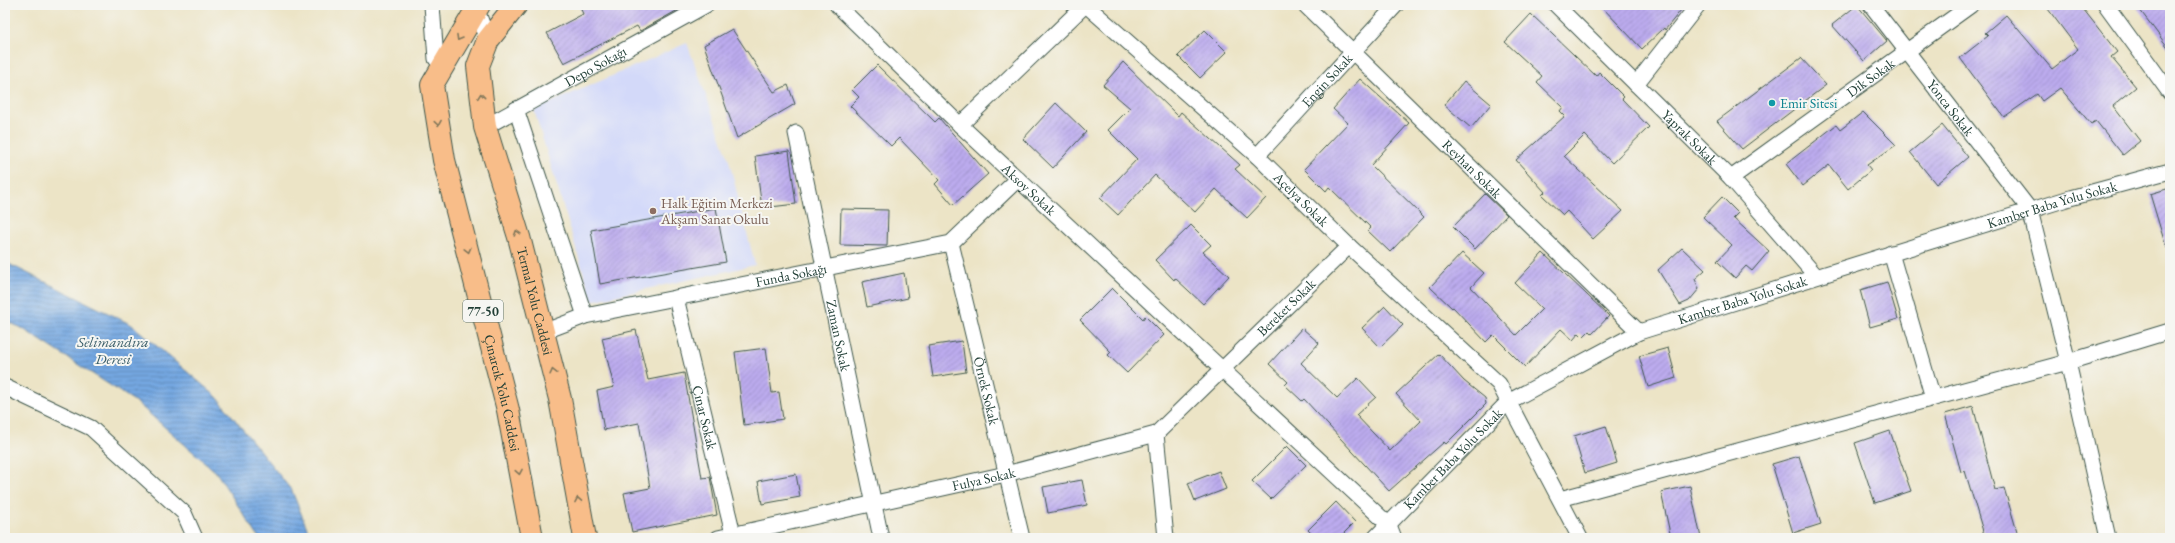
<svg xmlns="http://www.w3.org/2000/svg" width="2175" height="543" viewBox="0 0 2175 543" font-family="'EB Garamond',serif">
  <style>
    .built { fill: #d3d9f9 }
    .water { fill: url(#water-rules); stroke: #4a728a }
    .building { fill: url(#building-hatch) }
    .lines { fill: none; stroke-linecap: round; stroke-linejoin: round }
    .minor-casing { stroke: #3e564a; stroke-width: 17 }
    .primary-casing { stroke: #3e564a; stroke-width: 24 }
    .minor { stroke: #fff; stroke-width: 15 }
    .primary { stroke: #f8bd89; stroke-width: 22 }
    .oneway { stroke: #81775a }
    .culture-dot { fill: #0f9aa8; stroke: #f6f6f2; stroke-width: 1.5 }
    .education-dot { fill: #8d6e63; stroke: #f6f6f2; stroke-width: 1.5 }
    .labels { text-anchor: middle; stroke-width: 4; stroke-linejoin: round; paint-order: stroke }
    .shield { fill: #f6f6f2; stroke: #60746d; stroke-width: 1 }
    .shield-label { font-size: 13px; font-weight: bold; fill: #1f3d34 }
    .street-label { font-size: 14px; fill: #1f3d34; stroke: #f6f6f2 }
    .culture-label { font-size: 14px; fill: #0d838f; stroke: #f6f6f2; text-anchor: start }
    .education-label { font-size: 14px; fill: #785e54; stroke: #f6f6f2; text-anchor: start }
    .water-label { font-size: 15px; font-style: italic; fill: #395d68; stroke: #f6f6f2 }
  </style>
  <defs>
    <pattern id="water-rules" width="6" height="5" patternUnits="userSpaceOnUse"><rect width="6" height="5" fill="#75a7e1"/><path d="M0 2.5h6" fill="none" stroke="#5f89b7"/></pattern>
    <pattern id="building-hatch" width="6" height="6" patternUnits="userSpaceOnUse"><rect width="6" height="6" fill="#bcabee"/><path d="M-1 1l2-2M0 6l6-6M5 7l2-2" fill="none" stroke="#988cc2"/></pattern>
  </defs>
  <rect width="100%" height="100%" fill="#f6f6f2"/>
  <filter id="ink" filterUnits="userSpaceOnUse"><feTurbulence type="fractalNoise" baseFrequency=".025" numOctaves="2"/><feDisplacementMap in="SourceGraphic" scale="8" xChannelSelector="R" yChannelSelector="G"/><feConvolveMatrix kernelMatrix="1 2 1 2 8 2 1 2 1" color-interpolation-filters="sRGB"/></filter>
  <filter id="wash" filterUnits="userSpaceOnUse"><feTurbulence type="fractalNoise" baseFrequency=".012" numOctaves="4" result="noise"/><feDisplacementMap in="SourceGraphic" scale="16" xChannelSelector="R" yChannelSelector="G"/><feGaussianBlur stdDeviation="0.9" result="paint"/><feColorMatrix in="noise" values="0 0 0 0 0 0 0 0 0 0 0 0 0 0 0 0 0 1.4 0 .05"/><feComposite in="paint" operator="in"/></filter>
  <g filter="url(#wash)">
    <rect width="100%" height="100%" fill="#ece4c6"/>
    <path class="built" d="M 687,43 L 728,157 L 755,265 L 592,301 L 534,110 Z"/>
    <path class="water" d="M 5,262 L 132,325 L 217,397 L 292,491 L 311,538 L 259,538 L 216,472 L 136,402 L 20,327 L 5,321 Z"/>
    <g id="blocks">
      <path class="building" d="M 579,5 L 687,5 L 640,31 L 637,26 L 564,63 L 547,33 L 583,14 Z
        M 1600,5 L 1685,5 L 1665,30 L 1664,28 L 1642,49 Z
        M 1857,5 L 1887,41 L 1864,61 L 1832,25 Z
        M 2045,5 L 2080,5 L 2117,52 L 2111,57 L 2136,87 L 2113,106 L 2140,141 L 2123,155 L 2096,121 L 2091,124 L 2060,88 L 2042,101 L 2037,94 L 2004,117 L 1960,58 L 1988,36 L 1985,33 L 2006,15 L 2052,69 L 2078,49 Z
        M 2136,5 L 2170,5 L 2170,50 L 2149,22 Z
        M 1531,14 L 1596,76 L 1599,72 L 1624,97 L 1622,99 L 1649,127 L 1612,163 L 1585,135 L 1564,156 L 1623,211 L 1593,239 L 1567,211 L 1563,215 L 1542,195 L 1545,192 L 1516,160 L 1565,116 L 1560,111 L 1563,107 L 1537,82 L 1542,76 L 1505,42 Z
        M 732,29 L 774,92 L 788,85 L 795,104 L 737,138 L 704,45 Z
        M 1205,30 L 1227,52 L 1200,78 L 1178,56 Z
        M 1801,58 L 1826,85 L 1742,149 L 1717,121 Z
        M 1123,62 L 1178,116 L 1181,112 L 1240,165 L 1235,169 L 1266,198 L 1247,218 L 1216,189 L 1195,212 L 1155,175 L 1118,215 L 1100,198 L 1137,159 L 1108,130 L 1130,108 L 1103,85 Z
        M 877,65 L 935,122 L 939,118 L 988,174 L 953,205 L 935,184 L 939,180 L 899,138 L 891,146 L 850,106 L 859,97 L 852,90 Z
        M 1360,79 L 1409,123 L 1371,165 L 1424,217 L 1390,252 L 1368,231 L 1371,228 L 1329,187 L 1326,191 L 1304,169 L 1348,123 L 1333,109 Z
        M 1464,81 L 1491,104 L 1471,128 L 1444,105 Z
        M 1056,103 L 1086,132 L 1053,168 L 1023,139 Z
        M 1863,112 L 1896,145 L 1867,165 L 1871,170 L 1848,189 L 1829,165 L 1803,186 L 1786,164 L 1836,125 L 1840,130 Z
        M 1942,125 L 1968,157 L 1936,184 L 1910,152 Z
        M 789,151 L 796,204 L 762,208 L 755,156 Z
        M 2170,188 L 2170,246 L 2166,247 L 2150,194 Z
        M 1485,194 L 1507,215 L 1475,249 L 1453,227 Z
        M 1722,197 L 1738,213 L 1733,218 L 1769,251 L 1752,271 L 1746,266 L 1735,278 L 1717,261 L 1732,245 L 1703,217 Z
        M 716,208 L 726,262 L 600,284 L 591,230 Z
        M 841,209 L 888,210 L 887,246 L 840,245 Z
        M 1191,225 L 1211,245 L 1203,252 L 1229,276 L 1203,304 L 1175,278 L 1174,280 L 1155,260 Z
        M 1682,248 L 1705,270 L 1695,279 L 1699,289 L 1689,301 L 1680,305 L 1658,270 Z
        M 1462,253 L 1484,273 L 1471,287 L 1516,335 L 1542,309 L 1515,283 L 1543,253 L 1609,316 L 1592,334 L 1589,331 L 1583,337 L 1579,333 L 1573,340 L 1561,329 L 1525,367 L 1493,335 L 1486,342 L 1453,307 L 1452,308 L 1430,287 Z
        M 904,273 L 908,298 L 867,307 L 862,282 Z
        M 1887,282 L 1898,319 L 1870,327 L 1860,290 Z
        M 1112,288 L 1143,319 L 1145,316 L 1164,335 L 1127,373 L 1108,355 L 1111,352 L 1080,320 Z
        M 1385,306 L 1403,325 L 1380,347 L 1362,328 Z
        M 1302,328 L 1319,343 L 1301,363 L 1337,398 L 1358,378 L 1376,397 L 1356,415 L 1390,451 L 1421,421 L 1396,394 L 1439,354 L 1464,381 L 1485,398 L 1486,404 L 1446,444 L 1444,442 L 1389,491 L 1304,399 L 1302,401 L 1285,385 L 1288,382 L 1269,364 Z
        M 636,330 L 648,380 L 684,373 L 702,478 L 710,477 L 717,515 L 632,532 L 624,493 L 650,488 L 639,423 L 604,430 L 597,391 L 614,387 L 602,338 Z
        M 962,341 L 966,372 L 933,377 L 928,346 Z
        M 766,348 L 772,393 L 779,392 L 783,419 L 744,425 L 735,352 Z
        M 1668,348 L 1676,378 L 1648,387 L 1639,356 Z
        M 1973,406 L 1995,490 L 2004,488 L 2019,538 L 1985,538 L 1965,471 L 1961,472 L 1945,414 Z
        M 1606,426 L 1617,463 L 1585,473 L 1574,436 Z
        M 1890,431 L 1911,491 L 1875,503 L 1855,443 Z
        M 1287,446 L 1306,465 L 1271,499 L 1252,481 Z
        M 1799,456 L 1821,524 L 1793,533 L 1772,464 Z
        M 1219,471 L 1226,489 L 1195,501 L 1188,483 Z
        M 796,474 L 800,497 L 762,504 L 758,481 Z
        M 1082,480 L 1087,505 L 1048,513 L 1043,487 Z
        M 1690,486 L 1701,538 L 1671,538 L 1661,492 Z
        M 1336,502 L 1355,522 L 1339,538 L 1316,538 L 1308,530 Z"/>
    </g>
  </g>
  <g filter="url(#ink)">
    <use href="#blocks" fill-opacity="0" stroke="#3e564a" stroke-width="1"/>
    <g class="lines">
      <g class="minor-casing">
        <g id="minor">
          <path d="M 432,5 L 436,59"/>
          <path d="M 475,5 L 488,40"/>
          <path id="s1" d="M 837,5 L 960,125 L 1389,525 L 1394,538"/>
          <path id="s2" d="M 1086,5 L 1257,156 L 1349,246 L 1499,384 L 1580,538"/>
          <path id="s3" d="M 1305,5 L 1639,332"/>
          <path id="s4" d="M 1556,5 L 1731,178 L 1816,276"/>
          <path id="s5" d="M 1871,5 L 2030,210 L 2068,362 L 2108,538"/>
          <path d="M 2106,5 L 2170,93"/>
          <path d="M 1636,84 L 1698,5"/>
          <path d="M 516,109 L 585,316"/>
          <path d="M 960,125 L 1085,5"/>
          <path id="s6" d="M 485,127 L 706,5"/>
          <path id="s7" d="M 796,133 L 881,538"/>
          <path id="s8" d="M 1257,156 L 1396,5"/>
          <path id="s9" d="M 1731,178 L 1971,5"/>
          <path id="s10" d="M 951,243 L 1022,538"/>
          <path d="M 1891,253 L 1933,398"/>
          <path id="s11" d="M 676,298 L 734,538"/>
          <path id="s12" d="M 543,332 L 585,316 L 951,243 L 1018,179"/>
          <path d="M 5,387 L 91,428 L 184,513 L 195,538"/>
          <path d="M 1156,434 L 1166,538"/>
          <path d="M 1560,499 L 2068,362 L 2170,331"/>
          <path id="s13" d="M 718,538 L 1006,474 L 1156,434 L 1349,246"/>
          <path id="s14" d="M 1375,538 L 1508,402 L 1639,332 L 2070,198 L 2170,171"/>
        </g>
      </g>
      <g class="primary-casing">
        <g id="primary">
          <path id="s15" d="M 479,5 L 432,85 L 444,160 L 508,410 L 532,538"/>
          <path id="s16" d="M 516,5 L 488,40 L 478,66 L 485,127 L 519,237 L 560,399 L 585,538"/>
        </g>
      </g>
      <use href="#minor" class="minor"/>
      <use href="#primary" class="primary"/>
    </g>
    <defs><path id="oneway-chevron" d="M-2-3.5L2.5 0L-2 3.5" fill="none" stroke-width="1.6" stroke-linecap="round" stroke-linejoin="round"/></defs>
    <g class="oneway">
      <use href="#oneway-chevron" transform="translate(459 38) rotate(120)"/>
      <use href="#oneway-chevron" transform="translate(481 96) rotate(-96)"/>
      <use href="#oneway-chevron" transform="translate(438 123) rotate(81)"/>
      <use href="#oneway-chevron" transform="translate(517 233) rotate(-107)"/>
      <use href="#oneway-chevron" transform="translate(468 250) rotate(76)"/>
      <use href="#oneway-chevron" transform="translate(553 372) rotate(-104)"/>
      <use href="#oneway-chevron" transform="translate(519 472) rotate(80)"/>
      <use href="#oneway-chevron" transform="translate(578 500) rotate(-100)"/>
    </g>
  </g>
  <circle class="culture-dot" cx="1772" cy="103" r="4"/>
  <circle class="education-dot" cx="653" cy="211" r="4"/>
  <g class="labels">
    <rect class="shield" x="463" y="300" width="40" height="22" rx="3"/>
    <g class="shield-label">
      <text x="483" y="316">77-50</text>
    </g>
    <g class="street-label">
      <text dy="5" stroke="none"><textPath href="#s6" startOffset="126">Depo Sokağı</textPath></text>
      <text dy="5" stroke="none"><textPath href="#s9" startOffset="172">Dik Sokak</textPath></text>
      <text dy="5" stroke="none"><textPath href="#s8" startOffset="103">Engin Sokak</textPath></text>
      <text dy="5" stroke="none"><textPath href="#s5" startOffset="130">Yonca Sokak</textPath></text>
      <text dy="5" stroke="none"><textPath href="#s4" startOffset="188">Yaprak Sokak</textPath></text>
      <text dy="5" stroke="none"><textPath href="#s3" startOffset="234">Reyhan Sokak</textPath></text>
      <text dy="5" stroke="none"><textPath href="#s1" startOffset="266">Aksoy Sokak</textPath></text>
      <text dy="5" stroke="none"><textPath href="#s2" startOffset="290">Açelya Sokak</textPath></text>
      <text dy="5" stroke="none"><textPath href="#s14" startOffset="771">Kamber Baba Yolu Sokak</textPath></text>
      <text dy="5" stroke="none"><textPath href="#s12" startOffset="255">Funda Sokağı</textPath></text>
      <text dy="5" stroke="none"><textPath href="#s14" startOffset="447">Kamber Baba Yolu Sokak</textPath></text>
      <text dy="5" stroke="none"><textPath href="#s16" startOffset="315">Termal Yolu Caddesi</textPath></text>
      <text dy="5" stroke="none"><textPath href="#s13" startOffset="632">Bereket Sokak</textPath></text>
      <text dy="5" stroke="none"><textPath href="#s7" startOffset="207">Zaman Sokak</textPath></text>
      <text dy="5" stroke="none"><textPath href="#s10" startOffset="152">Örnek Sokak</textPath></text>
      <text dy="5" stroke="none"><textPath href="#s15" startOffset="409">Çınarcık Yolu Caddesi</textPath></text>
      <text dy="5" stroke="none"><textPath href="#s11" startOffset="123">Çınar Sokak</textPath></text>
      <text dy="5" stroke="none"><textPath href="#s14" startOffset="111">Kamber Baba Yolu Sokak</textPath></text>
      <text dy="5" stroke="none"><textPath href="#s13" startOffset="272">Fulya Sokak</textPath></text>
    </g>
    <g class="culture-label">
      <text x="1780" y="108">Emir Sitesi</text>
    </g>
    <g class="education-label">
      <text x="661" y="208">Halk Eğitim Merkezi<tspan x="661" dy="16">Akşam Sanat Okulu</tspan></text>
    </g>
    <g class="water-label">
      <text x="113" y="347">Selimandıra<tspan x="113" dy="17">Deresi</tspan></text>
    </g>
  </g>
  <rect width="2175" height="543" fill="none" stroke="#f6f6f2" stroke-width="20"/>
</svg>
